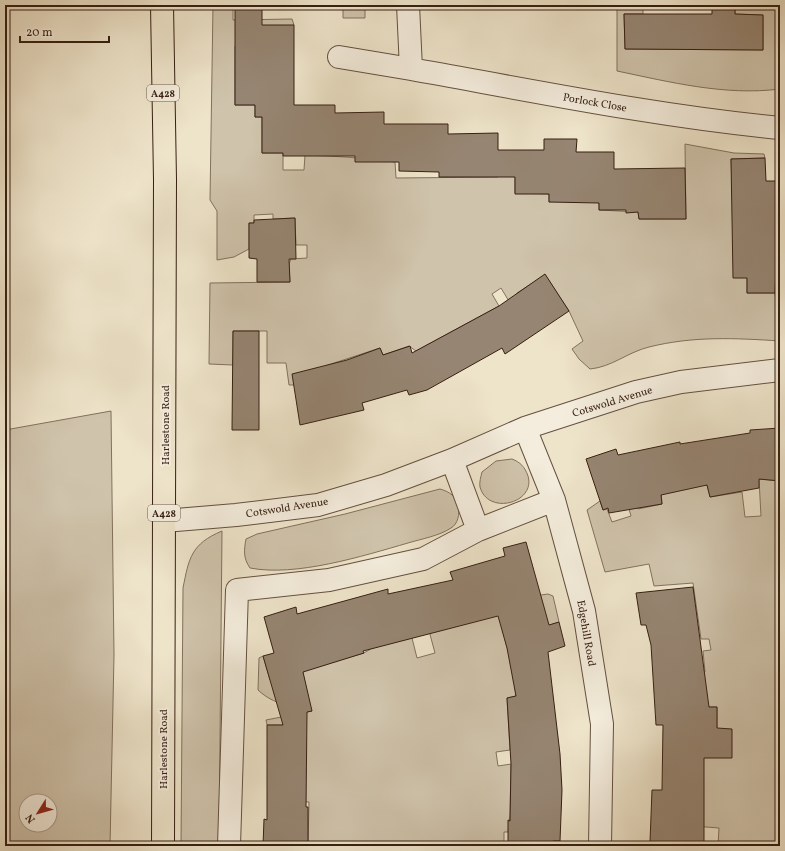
<svg xmlns="http://www.w3.org/2000/svg" width="785" height="851" viewBox="0 0 785 851" font-family="Vollkorn,serif">
  <style>
    .green { fill: #cfc3ab; stroke: #82715e; fill-rule: evenodd }
    .building { fill: #968572; stroke: #361f12 }
    .lines { fill: none; stroke-linecap: round; stroke-linejoin: round }
    .minor-casing { stroke: #645040; stroke-width: 24 }
    .major-casing { stroke: #361f12; stroke-width: 24 }
    .minor { stroke: #f4eddd; stroke-width: 22 }
    .major { stroke: #eee4ca; stroke-width: 22 }
    .labels { text-anchor: middle; stroke-width: 4; stroke-linejoin: round; paint-order: stroke }
    .shield { fill: #f4eddd; stroke: #6f5d4f; stroke-width: 1 }
    .shield-label { font-size: 10px; font-weight: bold; fill: #361f12 }
    .street-label { font-size: 11px; fill: #361f12; stroke: #f4eddd }
  </style>
  <rect width="100%" height="100%" fill="#eee4ca"/>
  <filter id="stains"><feTurbulence type="fractalNoise" baseFrequency=".005" numOctaves="4"/><feColorMatrix values="0 0 0 0 .2 0 0 0 0 .09 0 0 0 0 .02 0 0 0 .5 -.17"/></filter>
  <radialGradient id="worn" r=".72"><stop offset=".6" stop-color="#630" stop-opacity="0"/><stop offset="1" stop-color="#630" stop-opacity=".3"/></radialGradient>
  <path class="green" d="M 213,5 L 233,5 L 233,20 L 292,19 L 294,25 L 235,46 L 235,105 L 255,105 L 255,117 L 262,117 L 262,153 L 283,153 L 283,170 L 304,170 L 305,155 C 335,156 365,158 395,162 L 396,178 L 498,177 L 498,172 L 515,172 L 515,193 L 549,194 L 549,202 L 599,191 L 599,210 L 638,212 L 639,219 L 686,219 L 685,144 L 734,153 L 764,154 L 765,158 L 731,159 L 733,216 L 747,278 L 747,293 L 775,293 L 776,303 L 780,304 L 780,341 C 735,338 693,336 649,347 C 628,352 612,367 590,369 L 579,359 L 572,349 L 583,341 L 569,311 L 545,275 L 517,293 L 531,315 L 519,318 L 501,288 L 492,294 L 499,306 L 416,351 L 409,346 L 383,355 L 380,348 L 325,366 L 328,375 L 293,385 L 289,385 L 286,363 L 267,363 L 267,331 L 233,331 L 233,365 L 209,364 L 210,283 L 290,282 L 289,264 L 291,259 L 307,258 L 307,245 L 296,245 L 295,218 L 273,219 L 273,214 L 254,215 L 254,223 L 249,223 L 249,249 L 234,257 L 217,260 L 217,211 L 210,200 Z
    M 343,5 L 365,5 L 365,18 L 343,18 Z
    M 617,5 L 643,5 L 643,14 L 624,14 L 625,49 L 763,50 L 763,15 L 735,14 L 735,5 L 780,5 L 780,89 C 725,96 670,82 617,71 Z
    M 111,411 L 114,655 L 110,846 L 5,846 L 5,430 ZM 26,801 L 50,801 L 50,825 L 26,825 Z
    M 512,459 C 520,462 525,467 528,476 C 536,503 488,516 480,487 C 479,483 481,476 482,472 L 496,461 Z
    M 759,479 L 780,481 L 780,846 L 718,846 L 719,828 L 680,825 L 694,768 L 717,728 L 717,707 L 695,707 L 693,674 L 705,672 L 703,651 L 711,650 L 709,639 L 701,639 L 693,583 L 654,586 L 649,564 L 605,572 L 587,510 L 600,501 L 603,510 L 607,509 L 612,522 L 631,516 L 627,502 L 636,502 L 638,509 L 662,504 L 661,491 L 707,485 L 710,497 L 742,492 L 745,517 L 761,516 Z
    M 440,489 C 450,492 456,496 458,506 C 460,514 458,524 451,528 C 439,536 421,539 408,543 C 363,556 296,577 250,568 C 243,558 244,550 246,539 L 257,534 L 345,514 Z
    M 222,531 L 219,846 L 181,846 L 183,588 C 189,558 191,544 222,531 Z
    M 548,594 L 553,596 L 559,622 L 505,640 L 512,665 L 516,696 L 507,698 L 510,750 L 496,752 L 498,766 L 511,764 L 510,815 L 508,832 L 504,832 L 504,846 L 308,846 L 309,802 L 272,801 L 306,725 L 267,725 L 266,720 L 312,711 C 291,706 274,705 258,690 L 259,658 L 263,656 L 270,680 L 364,653 L 409,626 L 417,658 L 435,653 L 428,627 L 512,613 L 541,595 Z"/>
  <path class="building" d="M 235,5 L 262,5 L 262,25 L 294,25 L 294,105 L 335,105 L 335,113 L 384,112 L 384,124 L 448,124 L 448,134 L 498,133 L 498,150 L 544,150 L 544,139 L 577,139 L 576,152 L 614,152 L 614,169 L 685,168 L 686,219 L 639,219 L 638,212 L 626,213 L 626,210 L 599,210 L 599,203 L 549,202 L 549,194 L 515,194 L 515,177 L 439,177 L 439,172 L 399,171 L 399,162 L 355,162 L 355,156 L 283,156 L 283,153 L 262,153 L 262,117 L 255,117 L 255,105 L 235,105 Z
    M 712,5 L 735,5 L 735,14 L 763,15 L 763,50 L 625,49 L 624,14 L 712,14 Z
    M 765,158 L 766,181 L 779,181 L 780,267 L 776,267 L 775,293 L 747,293 L 747,278 L 733,278 L 731,159 Z
    M 295,218 L 296,259 L 289,259 L 290,282 L 257,282 L 257,259 L 249,258 L 249,223 L 254,223 L 254,220 Z
    M 545,274 L 569,311 L 505,354 L 502,348 L 427,390 L 409,395 L 407,390 L 362,403 L 364,410 L 300,425 L 292,374 L 347,360 L 380,348 L 383,355 L 410,346 L 412,353 L 499,306 Z
    M 233,331 L 259,331 L 259,430 L 232,430 Z
    M 780,428 L 780,481 L 759,479 L 759,488 L 710,497 L 707,485 L 661,495 L 662,504 L 609,513 L 608,508 L 603,510 L 586,459 L 616,449 L 618,455 L 680,442 L 680,444 L 750,433 L 750,430 Z
    M 526,542 L 549,625 L 559,622 L 565,646 L 548,652 L 560,754 L 562,790 L 560,841 L 553,841 L 553,846 L 508,846 L 508,820 L 510,821 L 511,764 L 507,698 L 516,696 L 507,648 L 498,616 L 363,651 L 364,653 L 303,672 L 312,711 L 307,712 L 306,807 L 308,807 L 308,846 L 263,846 L 264,819 L 267,820 L 267,725 L 283,725 L 263,656 L 274,653 L 264,617 L 296,607 L 297,614 L 388,589 L 388,594 L 453,580 L 450,572 L 505,556 L 503,548 Z
    M 693,587 L 709,707 L 717,707 L 717,728 L 732,729 L 732,758 L 704,758 L 704,846 L 656,846 L 656,844 L 650,842 L 652,790 L 662,790 L 663,725 L 656,725 L 651,645 L 646,625 L 641,625 L 636,593 Z"/>
  <g class="lines">
    <g class="minor-casing">
      <path id="minor" d="M 339,57 L 411,69 L 408,5
        M 411,69 C 534,91 656,116 780,128
        M 525,428 L 554,500 L 584,611 L 602,724 L 600,846
        M 452,460 L 478,530
        M 164,521 L 236,515 L 318,505 L 386,485 L 452,460 L 525,428 L 636,392 L 681,382 L 780,370
        M 229,846 L 237,590 L 329,580 L 423,559 L 478,530 L 554,500"/>
    </g>
    <g class="major-casing">
      <path id="major" d="M 162,5 L 165,180 L 163,846"/>
    </g>
    <use href="#minor" class="minor"/>
    <use href="#major" class="major"/>
  </g>
  <g class="labels">
    <g class="shield">
      <rect x="147" y="85" width="32" height="16" rx="3"/>
      <rect x="148" y="505" width="32" height="16" rx="3"/>
    </g>
    <g class="shield-label">
      <text x="163" y="97">A428</text>
      <text x="164" y="517">A428</text>
    </g>
    <g class="street-label">
      <text transform="translate(595 102) rotate(10)" y="4">Porlock Close</text>
      <text transform="translate(612 401) rotate(-17)" y="4">Cotswold Avenue</text>
      <text transform="translate(165 425) rotate(-90)" y="4">Harlestone Road</text>
      <text transform="translate(287 507) rotate(-9)" y="4">Cotswold Avenue</text>
      <text transform="translate(587 633) rotate(80)" y="4">Edgehill Road</text>
      <text transform="translate(163 749) rotate(-90)" y="4">Harlestone Road</text>
    </g>
  </g>
  <rect width="785" height="851" fill="none" stroke="#eee4ca" stroke-width="20"/>
  <rect x="6" y="6" width="773" height="839" fill="none" stroke="#361f12" stroke-width="2"/>
  <rect x="10" y="10" width="765" height="831" fill="none" stroke="#361f12"/>
  <g transform="translate(38 813) rotate(233)"><circle r="19" fill="#f4eddd" stroke="#a89b8c"/>
  <path d="M0-3L7 15L0 10L-7 15Z" fill="#8f2418"/>
  <text y="-6" font-size="11" font-weight="bold" text-anchor="middle" fill="#361f12">N</text>
  </g>
  <path d="M20 36v6h89v-6" fill="none" stroke="#361f12" stroke-width="2"/>
  <text x="26" y="36" font-size="12" fill="#361f12" stroke="#f4eddd" stroke-width="3" paint-order="stroke">20 m</text>
  <rect width="100%" height="100%" filter="url(#stains)"/>
  <rect width="100%" height="100%" fill="url(#worn)"/>
</svg>
